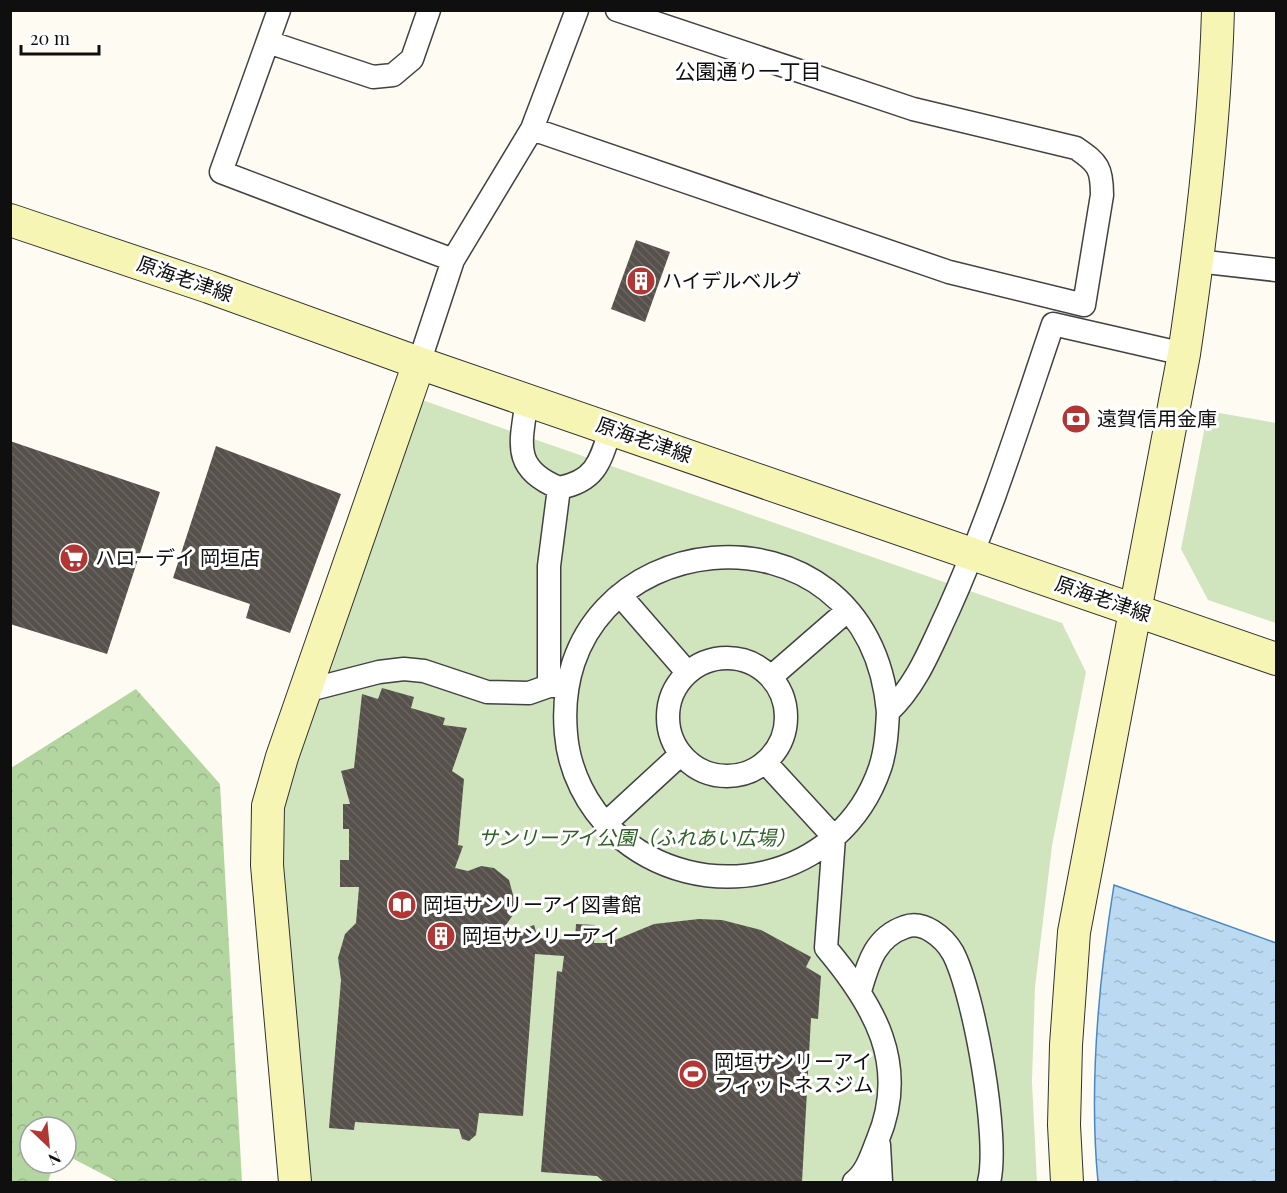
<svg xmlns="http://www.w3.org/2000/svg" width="1287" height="1193" viewBox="0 0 1287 1193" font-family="'Playfair Display','Noto Sans JP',serif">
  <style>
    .forest { fill: url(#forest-crowns) }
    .park { fill: #d0e5be }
    .water { fill: url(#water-ripples); stroke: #4988c0; stroke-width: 1.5 }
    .building { fill: url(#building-back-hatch) }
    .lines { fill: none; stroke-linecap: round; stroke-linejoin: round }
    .street-casing { stroke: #424242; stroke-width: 25 }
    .secondary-casing { stroke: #313131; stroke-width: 34 }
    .street { stroke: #fff; stroke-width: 22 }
    .secondary { stroke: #f7f5b4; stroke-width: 32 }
    .labels { text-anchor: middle; stroke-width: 6; stroke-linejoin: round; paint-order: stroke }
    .street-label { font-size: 20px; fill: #0f0f0f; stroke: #fff }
    .poi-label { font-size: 20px; fill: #0f0f0f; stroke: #fff; text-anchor: start }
    .park-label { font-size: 20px; font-style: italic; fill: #2d6125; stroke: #fff }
    .neighbourhood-label { font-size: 21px; fill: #0f0f0f; stroke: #fff }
  </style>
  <defs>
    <pattern id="forest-crowns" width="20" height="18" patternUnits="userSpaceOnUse" patternTransform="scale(1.5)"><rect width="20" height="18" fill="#b3d59f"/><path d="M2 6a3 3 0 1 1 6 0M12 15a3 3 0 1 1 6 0" fill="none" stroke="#99b688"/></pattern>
    <pattern id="water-ripples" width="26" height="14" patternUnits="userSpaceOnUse" patternTransform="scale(1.5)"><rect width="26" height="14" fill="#bbd9f0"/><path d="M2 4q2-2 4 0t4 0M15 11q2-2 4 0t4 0" fill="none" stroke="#a0b9cd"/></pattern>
    <pattern id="building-back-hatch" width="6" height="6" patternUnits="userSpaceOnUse" patternTransform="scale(1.5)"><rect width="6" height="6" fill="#57514c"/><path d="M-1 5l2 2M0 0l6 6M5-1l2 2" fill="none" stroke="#6a6561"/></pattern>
  </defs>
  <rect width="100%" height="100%" fill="#fefcf2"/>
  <path class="forest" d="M 136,689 L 220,784 L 242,1182 L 118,1182 L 66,1155 L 66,1127 L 30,1127 L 30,1163 L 54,1163 L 48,1182 L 11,1182 L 11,768 Z"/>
  <path class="park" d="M 422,400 L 1062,623 L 1086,672 L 1052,846 L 1035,987 L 1032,1082 L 1037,1182 L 308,1182 L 283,866 L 285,801 L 330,663 Z
    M 1208,411 L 1276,423 L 1276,623 L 1208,600 L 1181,549 Z"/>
  <path class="water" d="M 1114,885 L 1276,943 L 1276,1182 L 1098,1182 C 1089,1088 1099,978 1114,885 Z"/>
  <path class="building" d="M 636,240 L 670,252 L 645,322 L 611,309 Z
    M 10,441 L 160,492 L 107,654 L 10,624 Z
    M 216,446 L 341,494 L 290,633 L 246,618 L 250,604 L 173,578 Z
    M 382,688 L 414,697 L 411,708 L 445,718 L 443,725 L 467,728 L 452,771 L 464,779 L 458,845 L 463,846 L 455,868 L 468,871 L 481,866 L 494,868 L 509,880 L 515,902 L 513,915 L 503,929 L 518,931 L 534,925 L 538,938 L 575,940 L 576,924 L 595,925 L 594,943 L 608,943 L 654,924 L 699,919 L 722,920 L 761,930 L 811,957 L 806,967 L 821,976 L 818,1019 L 811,1018 L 802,1182 L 604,1182 L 597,1176 L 541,1172 L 557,971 L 562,972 L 564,956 L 535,954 L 523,1116 L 479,1113 L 476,1135 L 469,1141 L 462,1139 L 459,1129 L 355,1122 L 354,1130 L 329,1128 L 341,980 L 338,958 L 345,934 L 356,923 L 359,887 L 340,887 L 340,860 L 349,860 L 349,829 L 343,829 L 343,804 L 350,804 L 341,771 L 354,768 L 362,694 L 378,699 Z"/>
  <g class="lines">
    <g class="street-casing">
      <path id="street" d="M 279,10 L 221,172 L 453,260
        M 268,42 L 373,77 L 393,75 L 412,59 L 429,10
        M 532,129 L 949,272 L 1084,305 L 1102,195 C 1102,168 1098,163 1076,148 L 913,109 L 617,10
        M 1197,261 L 1276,270
        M 419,363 L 453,260 L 532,129 L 577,10
        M 527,400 C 521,443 511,468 559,488
        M 620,595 L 687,672
        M668 717a59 59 0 1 1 118 0a59 59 0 1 1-118 0Z
        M 771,677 L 848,610
        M 549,686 L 549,566 L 559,488 C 596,481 600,462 611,428
        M 305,691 L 379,672 L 404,669 L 424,671 L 487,692 L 529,693 L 549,686 L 563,686
        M 888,712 C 868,485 547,521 566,734 C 569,771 587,807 614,832 C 700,911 841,882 880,768 C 886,750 887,731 888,712 C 917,685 931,647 948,611 C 990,518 1020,421 1053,324 L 1184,354
        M 765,762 L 834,837 L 826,948 C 874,1005 909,1064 878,1139 C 872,1154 867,1172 854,1182
        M 605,824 L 681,754
        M 860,991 C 868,964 875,937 905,927 C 923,920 944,937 953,953 C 974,993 1000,1139 989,1182
        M 879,1145 L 881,1182"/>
    </g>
    <g class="secondary-casing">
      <path id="secondary" d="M 10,220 L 209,287 L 419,363 L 1276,659
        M 295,1182 L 267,865 L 268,806 L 282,757 L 419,363
        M 1067,1182 L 1064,1125 L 1066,1045 L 1074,932 L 1184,354 C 1201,240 1215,125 1218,10"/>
    </g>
    <use href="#street" class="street"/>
    <use href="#secondary" class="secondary"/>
  </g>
  <defs>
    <g id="building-disc" transform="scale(1.5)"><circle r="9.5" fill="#b23734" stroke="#fff"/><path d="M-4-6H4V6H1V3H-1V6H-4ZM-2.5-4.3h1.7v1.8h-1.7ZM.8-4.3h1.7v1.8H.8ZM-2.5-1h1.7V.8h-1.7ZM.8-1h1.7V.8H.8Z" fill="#fff"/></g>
    <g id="bank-disc" transform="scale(1.5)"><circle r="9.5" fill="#b23734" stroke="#fff"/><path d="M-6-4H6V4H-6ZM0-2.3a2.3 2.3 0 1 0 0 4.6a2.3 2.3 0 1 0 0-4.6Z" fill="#fff"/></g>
    <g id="supermarket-disc" transform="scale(1.5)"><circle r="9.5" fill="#b23734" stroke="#fff"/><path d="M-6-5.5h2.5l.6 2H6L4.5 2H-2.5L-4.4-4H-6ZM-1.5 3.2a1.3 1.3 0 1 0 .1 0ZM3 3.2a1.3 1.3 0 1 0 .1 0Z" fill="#fff"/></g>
    <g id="library-disc" transform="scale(1.5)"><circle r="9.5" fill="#b23734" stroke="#fff"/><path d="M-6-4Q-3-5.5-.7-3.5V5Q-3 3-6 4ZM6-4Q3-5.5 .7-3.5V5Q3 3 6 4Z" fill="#fff"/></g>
    <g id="stadium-disc" transform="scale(1.5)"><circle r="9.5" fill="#b23734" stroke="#fff"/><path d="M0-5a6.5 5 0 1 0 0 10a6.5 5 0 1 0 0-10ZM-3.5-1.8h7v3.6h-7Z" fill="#fff"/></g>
  </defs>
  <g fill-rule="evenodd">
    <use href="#building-disc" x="641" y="281"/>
    <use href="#bank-disc" x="1076" y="419"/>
    <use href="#supermarket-disc" x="74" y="558"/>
    <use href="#library-disc" x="402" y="905"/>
    <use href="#building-disc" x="441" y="936"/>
    <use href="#stadium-disc" x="693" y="1074"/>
  </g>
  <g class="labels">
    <g class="street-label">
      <text transform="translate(185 279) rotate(19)" y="7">原海老津線</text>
      <text transform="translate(644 440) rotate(19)" y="7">原海老津線</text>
      <text transform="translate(1103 599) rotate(19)" y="7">原海老津線</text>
    </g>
    <g class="poi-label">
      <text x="662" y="288">ハイデルベルグ</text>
      <text x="1097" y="426">遠賀信用金庫</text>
      <text x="95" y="565">ハローデイ 岡垣店</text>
      <text x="423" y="912">岡垣サンリーアイ図書館</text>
      <text x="462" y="943">岡垣サンリーアイ</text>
      <text x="714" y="1069">岡垣サンリーアイ<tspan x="714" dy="23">フィットネスジム</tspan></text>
    </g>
    <g class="park-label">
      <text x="637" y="845">サンリーアイ公園（ふれあい広場）</text>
    </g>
    <g class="neighbourhood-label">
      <text x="748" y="79">公園通り一丁目</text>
    </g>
  </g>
  <rect width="1287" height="1193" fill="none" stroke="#0f0f0f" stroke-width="24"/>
  <g transform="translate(48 1145) rotate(154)"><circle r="28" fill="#ffffff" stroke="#9f9f9f" stroke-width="1.5"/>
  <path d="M0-4.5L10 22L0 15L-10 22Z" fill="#b23734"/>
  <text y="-9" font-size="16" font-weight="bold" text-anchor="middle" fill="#0f0f0f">N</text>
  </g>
  <path d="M21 45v9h78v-9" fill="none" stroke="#0f0f0f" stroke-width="3"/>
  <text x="30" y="45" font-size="18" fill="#0f0f0f" stroke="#ffffff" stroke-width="4.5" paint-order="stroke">20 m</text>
</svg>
